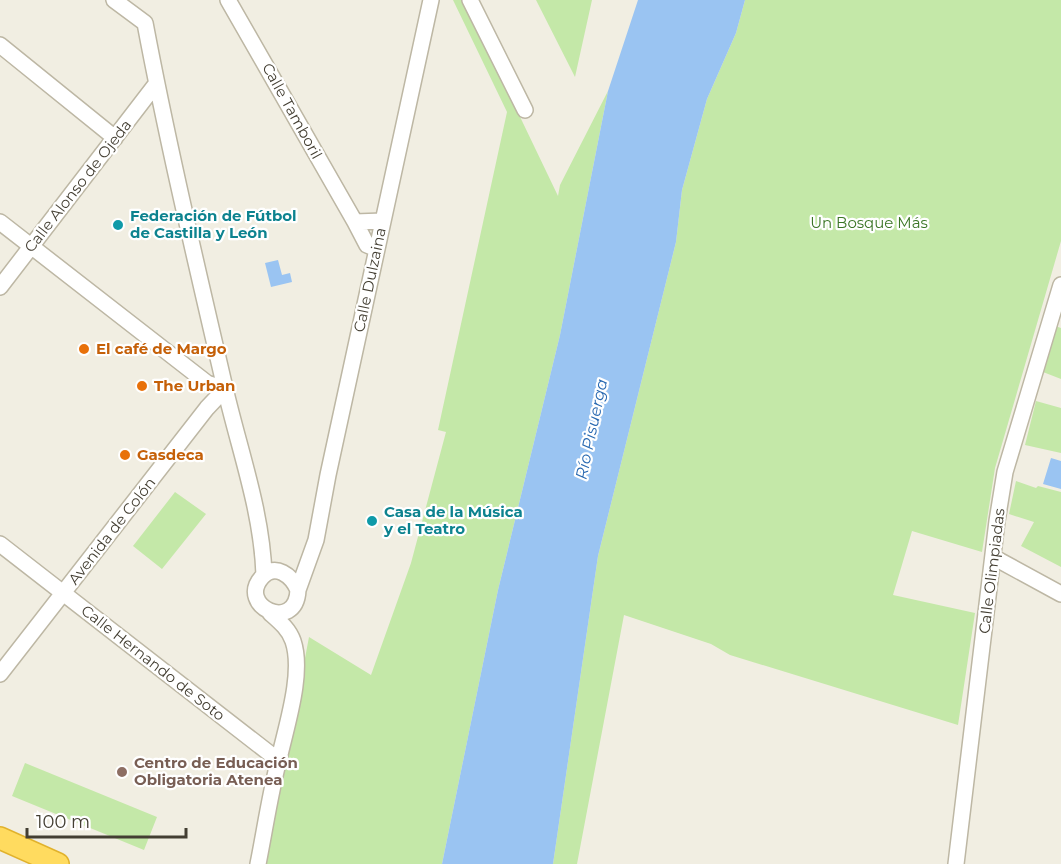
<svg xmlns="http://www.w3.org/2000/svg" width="1061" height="864" viewBox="0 0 1061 864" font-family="Montserrat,sans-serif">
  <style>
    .green { fill: #c4e8a8 }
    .water { fill: #9ac4f2 }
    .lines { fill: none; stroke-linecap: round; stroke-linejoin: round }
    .minor-casing { stroke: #bdb7a4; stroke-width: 18 }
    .highway-casing { stroke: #e1b22c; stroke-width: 24 }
    .minor { stroke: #fff; stroke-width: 15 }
    .highway { stroke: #ffdb5f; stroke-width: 21 }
    .culture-dot { fill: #0f9aa8; stroke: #fff; stroke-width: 2 }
    .food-dot { fill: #e8710a; stroke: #fff; stroke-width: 2 }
    .education-dot { fill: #8d6e63; stroke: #fff; stroke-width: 2 }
    .labels { text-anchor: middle; stroke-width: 4.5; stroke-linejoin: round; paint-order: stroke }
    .street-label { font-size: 15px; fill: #433e32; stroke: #fff }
    .culture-label { font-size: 15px; font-weight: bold; fill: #0d838f; stroke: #fff; text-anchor: start }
    .park-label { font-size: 15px; fill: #3a7525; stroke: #fff }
    .food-label { font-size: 15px; font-weight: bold; fill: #c56008; stroke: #fff; text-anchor: start }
    .education-label { font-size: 15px; font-weight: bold; fill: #785e54; stroke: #fff; text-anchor: start }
    .water-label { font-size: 16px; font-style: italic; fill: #2969b1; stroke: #fff }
  </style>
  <rect width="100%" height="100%" fill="#f1eee2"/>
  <path class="green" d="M 453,0 L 464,0 L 558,196 L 560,185 L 608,91 L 560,335 L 498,590 L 442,864 L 266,864 L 309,637 L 371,675 L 411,563 L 446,432 L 438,430 L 507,112 Z
    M 536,0 L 592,0 L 575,77 Z
    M 745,0 L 1061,0 L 1061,241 L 995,468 L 982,552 L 912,531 L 893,595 L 975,613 L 958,725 L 730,655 L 711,644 L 624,615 L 577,864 L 553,864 L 598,556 L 676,242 L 682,190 L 707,99 L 736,33 Z
    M 1055,326 L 1061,328 L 1061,379 L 1043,372 Z
    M 1036,401 L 1061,408 L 1061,453 L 1025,445 Z
    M 1016,481 L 1036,488 L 1038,486 L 1061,492 L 1061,567 L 1021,546 L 1034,522 L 1009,514 Z
    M 175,492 L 206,514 L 162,569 L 133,546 Z
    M 25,763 L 157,817 L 144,850 L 12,796 Z"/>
  <path class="water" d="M 638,0 L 745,0 L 736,33 L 707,99 L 682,190 L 676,242 L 598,556 L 553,864 L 442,864 L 498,590 L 560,335 L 608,91 Z
    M 278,260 L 282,275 L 290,273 L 292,282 L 271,287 L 265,263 Z
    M 1051,458 L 1061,461 L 1061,489 L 1043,484 Z"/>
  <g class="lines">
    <g class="minor-casing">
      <path id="minor" d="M 114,0 L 145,23 C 168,145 197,267 225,388 C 239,449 262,511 264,575
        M 228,0 L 355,222 L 383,221
        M 470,0 L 525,110
        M 0,45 L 115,138
        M 0,222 L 207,383 L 225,389
        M 355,222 L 367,245 L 377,249
        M 0,287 L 156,84
        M 0,544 L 278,760
        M 993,557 L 1061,594
        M 298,590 C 292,576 275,562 262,577 C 236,606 296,634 298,590 L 316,540 L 328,475 L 431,0
        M 0,674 L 207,408 L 225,389
        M 258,864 C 265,829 270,794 279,759 C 286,727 304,673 293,641 C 289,629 279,621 270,613
        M 956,864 L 997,521 L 1005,472 L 1061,285"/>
    </g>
    <g class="highway-casing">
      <path id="highway" d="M 0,838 L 58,864"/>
    </g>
    <use href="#minor" class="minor"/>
    <use href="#highway" class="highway"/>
  </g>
  <g class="culture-dot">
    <circle cx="118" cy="225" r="6"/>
    <circle cx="372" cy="521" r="6"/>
  </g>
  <g class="food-dot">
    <circle cx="84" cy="349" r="6"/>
    <circle cx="142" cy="386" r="6"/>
    <circle cx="125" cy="455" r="6"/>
  </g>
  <circle class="education-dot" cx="122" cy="772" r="6"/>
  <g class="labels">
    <g class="street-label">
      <text transform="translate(292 111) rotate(61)" y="5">Calle Tamboril</text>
      <text transform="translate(78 186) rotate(-52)" y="5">Calle Alonso de Ojeda</text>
      <text transform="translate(370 280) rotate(-78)" y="5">Calle Dulzaina</text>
      <text transform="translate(112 531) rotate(-52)" y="5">Avenida de Colón</text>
      <text transform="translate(992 571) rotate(-83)" y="5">Calle Olimpiadas</text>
      <text transform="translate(153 663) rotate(38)" y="5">Calle Hernando de Soto</text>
    </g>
    <g class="culture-label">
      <text x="130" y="221">Federación de Fútbol<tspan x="130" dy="17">de Castilla y León</tspan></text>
      <text x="384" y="517">Casa de la Música<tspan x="384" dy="17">y el Teatro</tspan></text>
    </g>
    <g class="park-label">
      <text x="869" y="228">Un Bosque Más</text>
    </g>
    <g class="food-label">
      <text x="96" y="354">El café de Margo</text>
      <text x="154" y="391">The Urban</text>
      <text x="137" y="460">Gasdeca</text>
    </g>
    <g class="education-label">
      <text x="134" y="768">Centro de Educación<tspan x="134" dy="17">Obligatoria Atenea</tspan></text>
    </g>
    <g class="water-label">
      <text transform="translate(591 429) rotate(-78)" y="6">Río Pisuerga</text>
    </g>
  </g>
  <path d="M27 828v9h159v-9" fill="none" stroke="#433e32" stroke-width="3"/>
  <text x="36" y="828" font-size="18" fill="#433e32" stroke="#ffffff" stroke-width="4.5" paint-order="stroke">100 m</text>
</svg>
